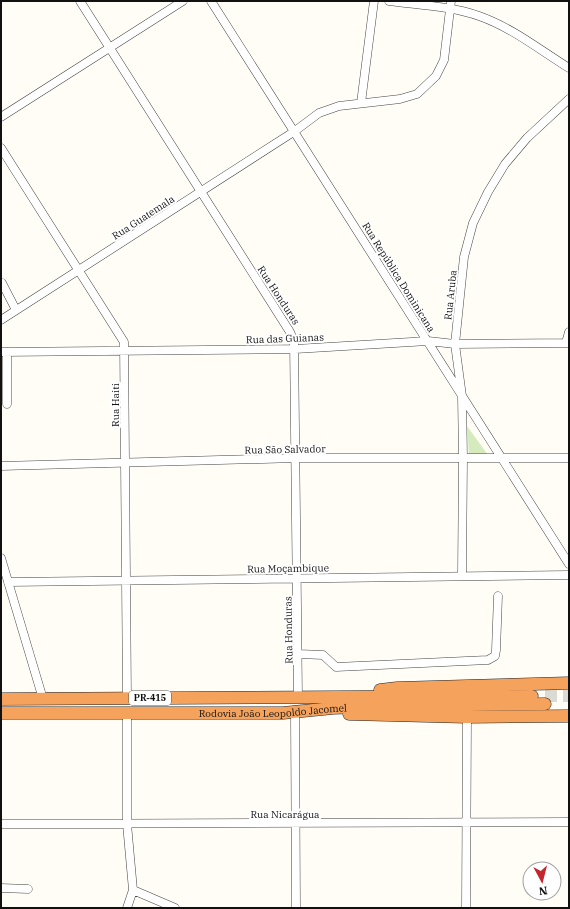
<svg xmlns="http://www.w3.org/2000/svg" width="570" height="909" viewBox="0 0 570 909" font-family="'IBM Plex Serif',serif">
  <style>
    .grass { fill: #d5ebbd }
    .lines { fill: none; stroke-linecap: round; stroke-linejoin: round }
    .highway-tunnel { stroke: #dbdad3; stroke-width: 12; stroke-dasharray: 12 6; stroke-linecap: butt }
    .minor-casing { stroke: #444; stroke-width: 9 }
    .highway-casing { stroke: #222; stroke-width: 13 }
    .minor { stroke: #fff; stroke-width: 8 }
    .highway { stroke: #f5a25d; stroke-width: 12 }
    .labels { text-anchor: middle; stroke-width: 4; stroke-linejoin: round; paint-order: stroke }
    .shield { fill: #fff; stroke: #585858; stroke-width: 1 }
    .shield-label { font-size: 9px; font-weight: bold; fill: #111 }
    .street-label { font-size: 10px; fill: #111; stroke: #fff }
  </style>
  <rect width="100%" height="100%" fill="#fffdf5"/>
  <path class="grass" d="M 467,426 L 488,455 L 469,455 Z"/>
  <g class="lines">
    <path class="highway-tunnel" d="M 545,696 L 569,696"/>
    <g class="minor-casing">
      <path id="minor" d="M 80,1 L 290,332 L 294,341 L 298,696
        M 211,1 L 569,564
        M 389,1 C 418,5 451,6 479,16 C 511,27 540,50 569,68
        M 361,103 L 374,1
        M 1,117 L 183,1
        M 1,148 L 124,342 L 127,698
        M 2,283 L 16,310
        M 1,320 L 295,131 L 319,113 L 339,106 L 400,99 L 417,94 L 436,76 L 444,60 L 451,1
        M 566,343 L 569,332
        M 1,352 L 295,349 L 428,341 L 455,344 L 569,343
        M 7,352 L 7,404
        M 1,466 L 296,458 L 569,458
        M 1,558 L 43,699
        M 462,576 L 463,458 L 462,396 L 455,344 L 464,257 L 473,223 L 488,192 L 505,164 L 527,138 L 569,99
        M 8,582 L 569,575
        M 299,654 L 323,655 L 336,667 L 488,660 L 495,656 L 496,650 L 498,596
        M 295,712 L 296,908
        M 1,824 L 569,822
        M 1,888 L 28,889
        M 133,890 L 175,908
        M 127,908 L 133,890 L 127,824 L 127,713
        M 466,908 L 467,717"/>
    </g>
    <g class="highway-casing">
      <g id="highway">
        <path d="M 380,690 L 397,688 L 569,683"/>
        <path d="M 1,699 L 532,696"/>
        <path id="s1" d="M 1,713 L 283,713 L 333,708 L 386,706 L 545,704"/>
        <path d="M 349,714 L 467,717 L 569,716"/>
      </g>
    </g>
    <use href="#minor" class="minor"/>
    <use href="#highway" class="highway"/>
  </g>
  <g class="labels">
    <rect class="shield" x="129" y="691" width="42" height="14" rx="3"/>
    <g class="shield-label">
      <text x="150" y="701">PR-415</text>
    </g>
    <g class="street-label">
      <text transform="translate(143 217) rotate(-33)" y="4">Rua Guatemala</text>
      <text transform="translate(399 277) rotate(58)" y="4">Rua República Dominicana</text>
      <text transform="translate(279 295) rotate(57)" y="4">Rua Honduras</text>
      <text transform="translate(450 295) rotate(-84)" y="4">Rua Aruba</text>
      <text transform="translate(285 338) rotate(-2)" y="4">Rua das Guianas</text>
      <text transform="translate(115 405) rotate(-90)" y="4">Rua Haiti</text>
      <text transform="translate(285 449) rotate(-1)" y="4">Rua São Salvador</text>
      <text transform="translate(288 568) rotate(-1)" y="4">Rua Moçambique</text>
      <text transform="translate(288 630) rotate(-91)" y="4">Rua Honduras</text>
      <text dy="4" stroke="none"><textPath href="#s1" startOffset="272">Rodovia João Leopoldo Jacomel</textPath></text>
      <text x="285" y="818">Rua Nicarágua</text>
    </g>
  </g>
  <rect width="570" height="909" fill="none" stroke="#111111" stroke-width="4"/>
  <g transform="translate(542 881) rotate(173)"><circle r="19" fill="#ffffff" stroke="#a0a0a0"/>
  <path d="M0-3L7 15L0 10L-7 15Z" fill="#c4262e"/>
  <text y="-6" font-size="11" font-weight="bold" text-anchor="middle" fill="#111111">N</text>
  </g>
</svg>
